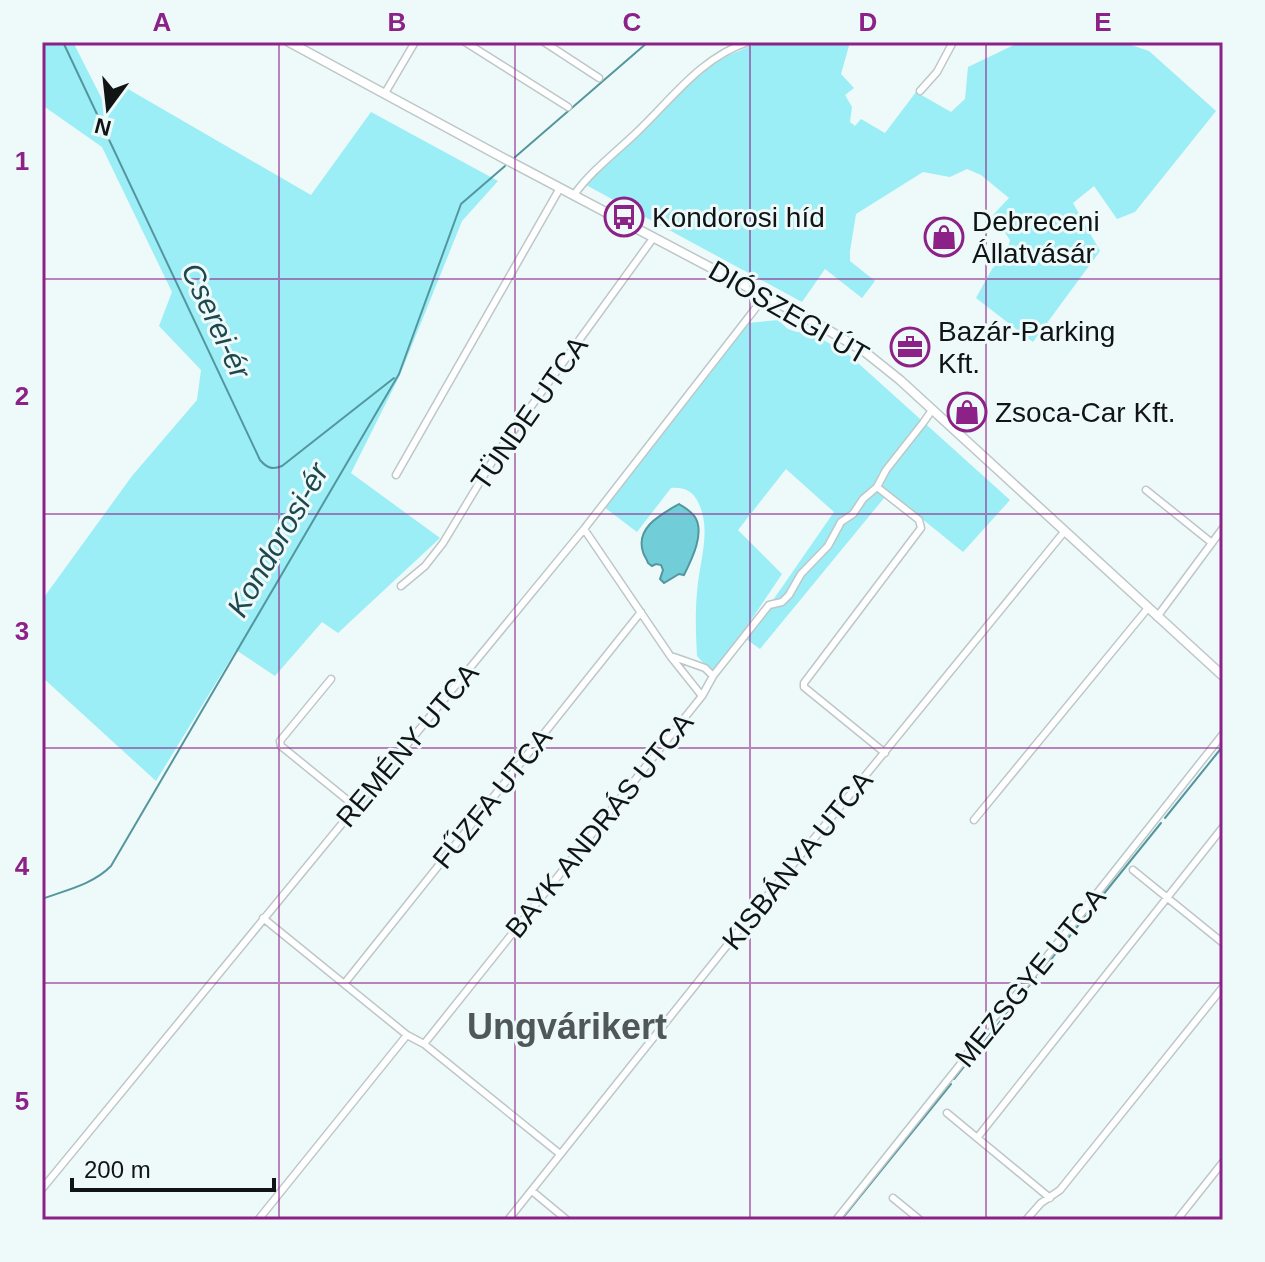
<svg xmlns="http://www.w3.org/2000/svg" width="1265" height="1262" viewBox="0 0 1265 1262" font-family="Helvetica,sans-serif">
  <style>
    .green { fill: #9bedf6 }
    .water { fill: #71ced9; stroke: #54969e; stroke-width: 2 }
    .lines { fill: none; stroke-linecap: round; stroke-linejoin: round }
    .stream { stroke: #54969e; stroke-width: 2 }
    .street-casing { stroke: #bdc7c8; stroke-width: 9 }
    .secondary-casing { stroke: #bdc7c8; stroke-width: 11 }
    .street { stroke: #fff; stroke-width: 6 }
    .secondary { stroke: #fff; stroke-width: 8 }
    .grid { fill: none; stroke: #8c2287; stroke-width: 2; stroke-opacity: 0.55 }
    .labels { text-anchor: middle; stroke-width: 6; stroke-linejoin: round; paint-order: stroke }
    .poi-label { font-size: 28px; fill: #101414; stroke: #eef9fa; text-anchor: start }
    .street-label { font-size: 28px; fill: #101414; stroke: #eef9fa }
    .water-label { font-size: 30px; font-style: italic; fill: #1d484d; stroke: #eef9fa }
    .district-label { font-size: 36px; font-weight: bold; fill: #4f5759; stroke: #eef9fa }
    .neatline { fill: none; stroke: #8c2287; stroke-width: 3 }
    .grid-label { font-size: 26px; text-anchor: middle; font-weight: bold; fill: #8c2287 }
  </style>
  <rect width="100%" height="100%" fill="#eef9fa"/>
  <path class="green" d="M 42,42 L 73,42 L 106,107 L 121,85 L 311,195 L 371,112 L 498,181 L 462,221 L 400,375 L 351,473 L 440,538 L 338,633 L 322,622 L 275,676 L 236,650 L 156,781 L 42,677 L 42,600 L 132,476 L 197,400 L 201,370 L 159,326 L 172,292 L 102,147 L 42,105 Z
    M 760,42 L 850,42 L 841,74 L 854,88 L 845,95 L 852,107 L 850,122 L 855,126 L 861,119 L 885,133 L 916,92 L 951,112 L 965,99 L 968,67 L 1020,42 L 1122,42 L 1149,51 L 1216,111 L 1135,212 L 1117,219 L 1094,186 L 1073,203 L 1100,251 L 1033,342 L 976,298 L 992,269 L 1007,252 L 1010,240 L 993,215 L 1009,198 L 981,175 L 967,169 L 950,177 L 923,172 L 856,214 L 850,251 L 850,261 L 875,281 L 862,298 L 825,269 L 802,302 L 586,185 L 663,107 L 718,60 Z
    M 778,320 L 788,329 L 797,332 L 811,333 L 848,354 L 1010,500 L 963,552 L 889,492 L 760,649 L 746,639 L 834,512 L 786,469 L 738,530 L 782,574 L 714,675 L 697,656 C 696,635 695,613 697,593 C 699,561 713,529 697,500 C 691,490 683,487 671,488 L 637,532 L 604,507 L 748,323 Z"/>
  <path class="water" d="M 679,504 C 685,508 691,511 695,517 C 705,533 692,559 684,575 L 679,574 L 664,583 L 660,579 L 663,570 L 661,565 L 656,564 L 652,566 L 648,563 C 647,559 644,556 643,552 C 635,527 662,514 679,504 Z"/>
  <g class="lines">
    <path class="stream" d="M 63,42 L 260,460 C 267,468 272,470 282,466 L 394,378
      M 514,158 L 648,42
      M 1165,818 L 1223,746
      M 42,899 C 66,890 92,885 111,866 L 399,374 L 461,204 L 505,166
      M 1039,974 L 1161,823
      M 954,1079 L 1036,977
      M 841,1220 L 951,1084"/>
    <g class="street-casing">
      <path id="street" d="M 465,42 L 568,107
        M 544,42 L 599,78
        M 920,91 L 937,72 L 953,42
        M 385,93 L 415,42
        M 574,195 C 590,172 615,153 635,134 C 671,100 700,58 748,42
        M 396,475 L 560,188
        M 877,487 L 919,520 L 921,528 L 804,683 L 804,687 L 885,753
        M 1146,490 L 1212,543
        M 584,529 L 671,657 L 702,696
        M 401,586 L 425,566 L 443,543 L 498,452 L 654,237
        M 1157,617 L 1223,528
        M 674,657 L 705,668 L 713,676
        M 331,679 L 280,741 L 281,746 L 356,807
        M 974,820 L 1148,608
        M 1133,870 L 1223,943
        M 263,918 L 407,1035
        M 344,984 L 641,612
        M 424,1044 L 560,1154
        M 947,1113 L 1050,1198
        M 977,1138 L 1223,827
        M 42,1189 L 584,529 L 765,296
        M 532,1191 L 567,1220
        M 893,1198 L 920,1220
        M 258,1220 L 407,1035 L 424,1044 L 702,696 L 713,676 L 769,605 L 782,602 L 789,595 L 801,574 L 828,546 L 841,522 L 853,514 L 863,499 L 877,487 L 886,470 L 923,423 L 932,410
        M 508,1220 L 737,933 L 1064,532
        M 836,1220 L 962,1062 L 983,1029 L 1018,993 L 1223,734
        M 1026,1220 L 1041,1203 L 1060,1190 L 1223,987
        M 1177,1220 L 1223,1162"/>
    </g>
    <g class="secondary-casing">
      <path id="secondary" d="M 289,42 L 505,159 L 823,327 L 865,352 L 900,380 L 1223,676"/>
    </g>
    <use href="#street" class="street"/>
    <use href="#secondary" class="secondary"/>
  </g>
  <path class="grid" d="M 279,42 L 279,1220M 515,42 L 515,1220M 750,42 L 750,1220M 986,42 L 986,1220M 42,279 L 1223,279M 42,514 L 1223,514M 42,748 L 1223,748M 42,983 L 1223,983"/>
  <defs>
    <g id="bus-ring" transform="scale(2)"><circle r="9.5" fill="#eef9fa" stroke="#8c2287" stroke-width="1.5"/><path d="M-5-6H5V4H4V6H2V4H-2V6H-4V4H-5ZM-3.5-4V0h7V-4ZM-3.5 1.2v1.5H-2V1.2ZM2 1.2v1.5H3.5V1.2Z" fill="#8c2287"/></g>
    <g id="shop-ring" transform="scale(2)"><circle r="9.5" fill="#eef9fa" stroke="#8c2287" stroke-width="1.5"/><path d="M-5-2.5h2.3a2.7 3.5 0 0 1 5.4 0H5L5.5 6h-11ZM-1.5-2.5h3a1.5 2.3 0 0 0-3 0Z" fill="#8c2287"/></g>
    <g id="office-ring" transform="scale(2)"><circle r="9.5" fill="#eef9fa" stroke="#8c2287" stroke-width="1.5"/><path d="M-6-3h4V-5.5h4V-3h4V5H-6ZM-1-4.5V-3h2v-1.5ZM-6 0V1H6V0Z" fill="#8c2287"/></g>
  </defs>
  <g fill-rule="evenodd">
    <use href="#bus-ring" x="624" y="217"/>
    <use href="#shop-ring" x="944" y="237"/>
    <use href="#office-ring" x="910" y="347"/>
    <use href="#shop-ring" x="967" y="412"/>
  </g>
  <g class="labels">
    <g class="poi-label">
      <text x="652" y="227">Kondorosi híd</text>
      <text x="972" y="231">Debreceni<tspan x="972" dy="32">Állatvásár</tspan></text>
      <text x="938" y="341">Bazár-Parking<tspan x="938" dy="32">Kft.</tspan></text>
      <text x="995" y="422">Zsoca-Car Kft.</text>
    </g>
    <g class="street-label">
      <text transform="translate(789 312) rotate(30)" y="10">DIÓSZEGI ÚT</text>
      <text transform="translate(529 413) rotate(-55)" y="10">TÜNDE UTCA</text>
      <text transform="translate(407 745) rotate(-50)" y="10">REMÉNY UTCA</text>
      <text transform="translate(492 798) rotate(-51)" y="10">FŰZFA UTCA</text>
      <text transform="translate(599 825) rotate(-51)" y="10">BAYK ANDRÁS UTCA</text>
      <text transform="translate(797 860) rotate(-51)" y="10">KISBÁNYA UTCA</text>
      <text transform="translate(1030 977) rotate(-51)" y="10">MEZSGYE UTCA</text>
    </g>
    <g class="water-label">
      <text transform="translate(216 321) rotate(65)" y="10">Cserei-ér</text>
      <text transform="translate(278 540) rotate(-60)" y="10">Kondorosi-ér</text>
    </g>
    <g class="district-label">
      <text x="567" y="1039">Ungvárikert</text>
    </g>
  </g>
  <rect width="1265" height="1262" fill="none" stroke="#eef9fa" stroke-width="88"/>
  <g transform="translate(108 108) rotate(195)" stroke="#eef9fa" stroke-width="6" paint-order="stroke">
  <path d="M0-6L14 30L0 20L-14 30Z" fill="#101414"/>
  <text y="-12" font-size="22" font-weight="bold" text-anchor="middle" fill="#101414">N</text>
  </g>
  <path d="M72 1178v12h202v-12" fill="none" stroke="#101414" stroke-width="4"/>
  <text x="84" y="1178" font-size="24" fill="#101414" stroke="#eef9fa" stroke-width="6" paint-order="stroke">200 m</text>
  <rect x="44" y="44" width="1177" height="1174" class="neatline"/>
  <g class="grid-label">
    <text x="162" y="31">A</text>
    <text x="397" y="31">B</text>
    <text x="632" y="31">C</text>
    <text x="868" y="31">D</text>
    <text x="1103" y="31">E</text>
    <text x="22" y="170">1</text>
    <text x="22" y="405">2</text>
    <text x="22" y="640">3</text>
    <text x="22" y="875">4</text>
    <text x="22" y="1110">5</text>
  </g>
</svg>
